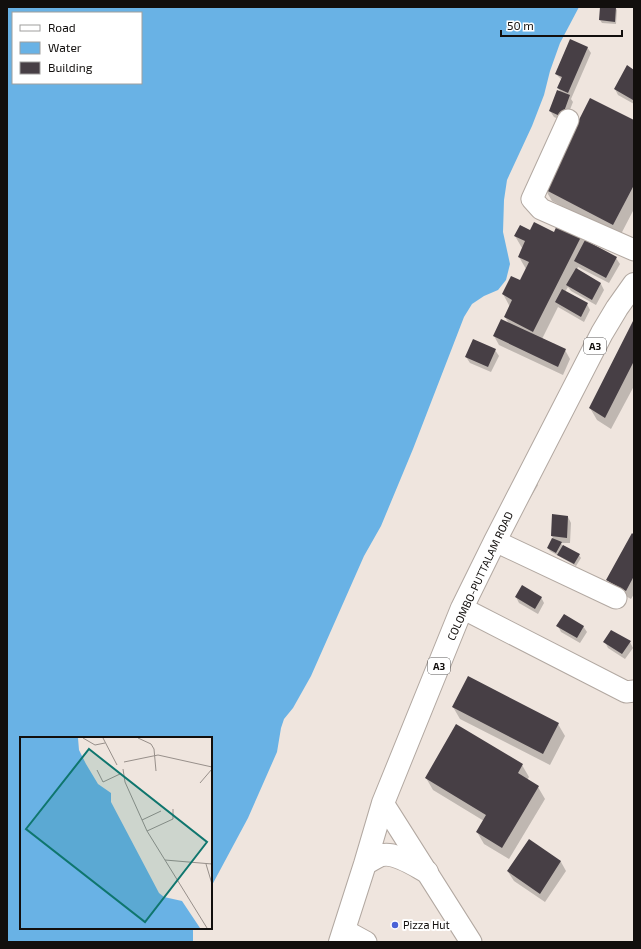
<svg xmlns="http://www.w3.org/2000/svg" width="641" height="949" viewBox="0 0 641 949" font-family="'Exo 2',sans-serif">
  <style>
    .water { fill: #69b2e5; fill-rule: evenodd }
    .shadow { fill: #0003 }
    .building { fill: #473f45 }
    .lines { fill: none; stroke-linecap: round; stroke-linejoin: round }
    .minor-casing { stroke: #b2a8a1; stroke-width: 23 }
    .highway-casing { stroke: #b2a8a1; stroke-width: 24 }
    .minor { stroke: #fff; stroke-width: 21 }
    .highway { stroke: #fff; stroke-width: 22 }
    .poi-dot { fill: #4b63d7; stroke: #fff; stroke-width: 1.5 }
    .labels { text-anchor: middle; stroke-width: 4; stroke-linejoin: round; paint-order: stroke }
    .shield { fill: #fff; stroke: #595756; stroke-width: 1 }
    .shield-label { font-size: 10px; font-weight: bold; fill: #120f0d }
    .street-label { font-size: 11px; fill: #120f0d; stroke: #fff }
    .poi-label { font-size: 11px; fill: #120f0d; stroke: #fff; text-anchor: start }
    .inset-road { fill: none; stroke: #978f8a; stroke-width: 1 }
    .view { fill: #0f766e; fill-opacity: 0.15; stroke: #0f766e; stroke-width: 2 }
    .inset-edge { fill: none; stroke: #120f0d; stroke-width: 2 }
  </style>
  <rect width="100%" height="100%" fill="#efe5de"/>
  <path class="water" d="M 7,7 L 579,7 L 560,43 L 550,71 L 544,95 L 532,126 L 507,180 L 504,200 L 503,232 L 510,264 L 506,280 L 498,290 L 484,296 L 472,304 L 464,317 L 413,449 L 381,526 L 364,556 L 311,676 L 293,708 L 284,719 L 281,728 L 277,752 L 248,818 L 211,887 L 211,738 L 21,738 L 21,928 L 193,928 L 193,942 L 7,942 ZM 13,13 L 141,13 L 141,83 L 13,83 Z"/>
  <path class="shadow" d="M 601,7 L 615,7 L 617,10 L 616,24 L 602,23 L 600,20 Z
    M 587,47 L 591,53 L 571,99 L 573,102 L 565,122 L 554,117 L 550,111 L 561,93 L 558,88 L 562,80 L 556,74 Z
    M 627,67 L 634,71 L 634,104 L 618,95 L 615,89 Z
    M 634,122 L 634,209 L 620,236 L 552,201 L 545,189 Z
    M 531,231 L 581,235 L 585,242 L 616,258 L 620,264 L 609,283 L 578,267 L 577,270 L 601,284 L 604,290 L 596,305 L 571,291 L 568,287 L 565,292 L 587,304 L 590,310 L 584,322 L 558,307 L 542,339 L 565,350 L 570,359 L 563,375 L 499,345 L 494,336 L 509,324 L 505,317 L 510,307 L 503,294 L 520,282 L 526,269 L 519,257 L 522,248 L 515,236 Z
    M 634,322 L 634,386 L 611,429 L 597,420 L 590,408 Z
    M 495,350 L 499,356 L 491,372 L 470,363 L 466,357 Z
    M 536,482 L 538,485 L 528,502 L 523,499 Z
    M 553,516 L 568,517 L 571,523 L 570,543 L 561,543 L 562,545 L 579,555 L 581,558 L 576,566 L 550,551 L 548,548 L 553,538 L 552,536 Z
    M 634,536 L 634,594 L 631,599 L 613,589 L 608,580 Z
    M 516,597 L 541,597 L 544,603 L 538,614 L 519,603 Z
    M 558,626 L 583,626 L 587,632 L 580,643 L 561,632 Z
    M 605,642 L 630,642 L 633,648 L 625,659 L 608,648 Z
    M 453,707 L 558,724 L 565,736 L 550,765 L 460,719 Z
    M 457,726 L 522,765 L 529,777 L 527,780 L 538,787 L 545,799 L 509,859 L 484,844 L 477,832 L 484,821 L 433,790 L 426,778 Z
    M 529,840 L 561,862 L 566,871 L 545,902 L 514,881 L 508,872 Z"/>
  <path class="building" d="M 600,7 L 616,7 L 615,22 L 599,20 Z
    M 570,39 L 588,47 L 568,93 L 557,88 L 562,77 L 555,74 Z
    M 627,65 L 634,70 L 633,100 L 614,89 Z
    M 557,90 L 570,95 L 562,117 L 549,111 Z
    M 590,98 L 634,120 L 634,185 L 613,225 L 544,189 Z
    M 534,222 L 554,232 L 558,223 L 582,235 L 533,332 L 504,317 L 512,300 L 502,294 L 511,276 L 520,280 L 529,262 L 518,257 L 525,241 L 514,236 L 520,225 L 530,230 Z
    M 585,240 L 617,257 L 606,278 L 574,261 Z
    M 576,268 L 601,283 L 592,300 L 566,285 Z
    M 562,289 L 588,303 L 581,317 L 555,302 Z
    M 501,319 L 566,349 L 558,367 L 493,336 Z
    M 634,319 L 634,361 L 605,418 L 589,408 Z
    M 473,339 L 496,349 L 488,367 L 465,357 Z
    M 552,514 L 568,516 L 567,538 L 551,536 Z
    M 632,533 L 634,535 L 634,576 L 626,591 L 606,580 Z
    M 552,538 L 562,542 L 556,553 L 547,548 Z
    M 563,545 L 580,554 L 574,564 L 557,555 Z
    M 522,585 L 542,597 L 535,609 L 515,597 Z
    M 564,614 L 584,626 L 577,638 L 556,626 Z
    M 611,630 L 631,641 L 622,654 L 603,642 Z
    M 468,676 L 559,723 L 543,754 L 452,707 Z
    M 456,724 L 523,764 L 518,773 L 539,786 L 502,848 L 476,832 L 486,815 L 425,778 Z
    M 529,839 L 561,861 L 540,894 L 507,871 Z"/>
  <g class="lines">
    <g class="minor-casing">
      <path id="minor" d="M 568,120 L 532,199 L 541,209 L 634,250
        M 495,541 L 616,598
        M 462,608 L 626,692 L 634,691
        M 383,803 L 471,942
        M 344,930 L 366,942"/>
    </g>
    <g class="highway-casing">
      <path id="highway" d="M 365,864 C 370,861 374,858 379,856 C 393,850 414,865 427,872
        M 340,942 L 365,864 L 383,803 L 462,608 L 495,541 L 602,333 L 617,308 L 634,284"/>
    </g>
    <use href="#minor" class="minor"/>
    <use href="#highway" class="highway"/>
  </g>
  <circle class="poi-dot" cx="395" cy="925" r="4"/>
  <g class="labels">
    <g class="shield">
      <rect x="584" y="338" width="22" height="16" rx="3"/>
      <rect x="428" y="658" width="22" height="16" rx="3"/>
    </g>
    <g class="shield-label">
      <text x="595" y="350">A3</text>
      <text x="439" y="670">A3</text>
    </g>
    <g class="street-label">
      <text transform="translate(480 576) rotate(-65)" y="4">COLOMBO-PUTTALAM ROAD</text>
    </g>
    <g class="poi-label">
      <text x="403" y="929">Pizza Hut</text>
    </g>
  </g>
  <g transform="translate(20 737)">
    <rect width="192" height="192" fill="#efe5de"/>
    <path d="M 0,1 L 58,1 L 59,13 L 66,27 L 78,47 L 91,56 L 91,65 L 139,156 L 144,160 L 162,164 L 180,191 L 0,191 Z" fill="#69b2e5"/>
    <path class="inset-road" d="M 63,1 L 75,8 L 85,6M 83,1 L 97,28M 118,1 L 131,7 L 134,12 L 136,34M 104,25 L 138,18 L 192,30M 103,32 L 105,45 L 127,94 L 187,191M 77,33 L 83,45 L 100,37M 180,46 L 192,32M 122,83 L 141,74M 127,94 L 153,82 L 153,72M 145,123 L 192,127M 186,127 L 192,147"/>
    <path class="view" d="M 69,12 L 187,105 L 125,185 L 6,92 Z"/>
    <rect width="192" height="192" class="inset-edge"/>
  </g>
  <rect width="641" height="949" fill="none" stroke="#120f0d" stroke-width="16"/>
  <rect x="12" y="12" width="130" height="72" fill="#ffffff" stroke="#a09f9e"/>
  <rect x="20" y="25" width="20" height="6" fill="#ffffff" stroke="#a09f9e"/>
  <text x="48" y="32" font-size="12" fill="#120f0d">Road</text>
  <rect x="20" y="42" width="20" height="12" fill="#69b2e5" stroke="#a09f9e"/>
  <text x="48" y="52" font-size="12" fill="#120f0d">Water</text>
  <rect x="20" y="62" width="20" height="12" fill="#473f45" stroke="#a09f9e"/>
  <text x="48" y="72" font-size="12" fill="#120f0d">Building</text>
  <path d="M501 30v6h121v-6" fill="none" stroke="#120f0d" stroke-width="2"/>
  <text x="507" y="30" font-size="12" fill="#120f0d" stroke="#ffffff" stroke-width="3" paint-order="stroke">50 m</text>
</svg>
